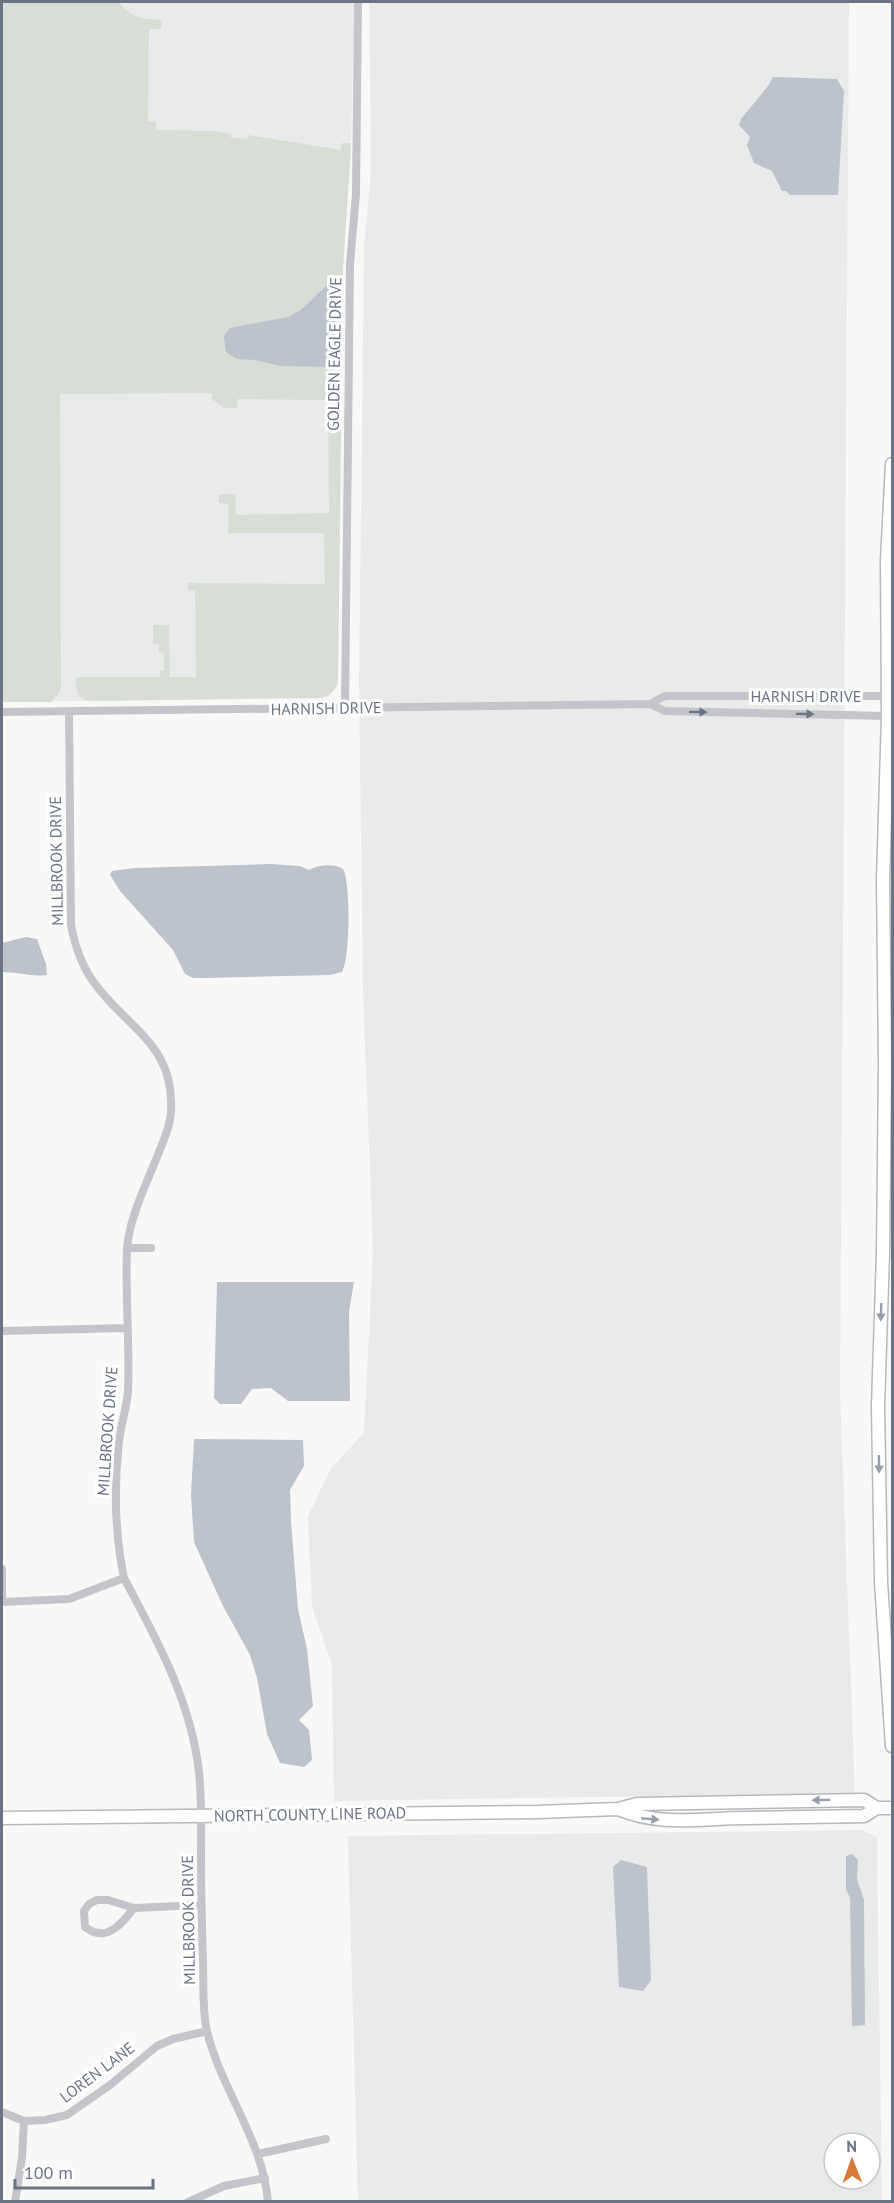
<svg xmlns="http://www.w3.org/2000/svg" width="894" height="2203" viewBox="0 0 894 2203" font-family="'PT Sans',sans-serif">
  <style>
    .built { fill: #e9eaea; fill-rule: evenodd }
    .green { fill: #d8ddd6 }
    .water { fill: #bcc3ca }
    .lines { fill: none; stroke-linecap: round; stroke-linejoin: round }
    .secondary-casing { stroke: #b5b9be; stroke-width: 15 }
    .primary-casing { stroke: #b6b9be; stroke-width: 15 }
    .street { stroke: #c3c5ca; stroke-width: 8 }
    .secondary { stroke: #fff; stroke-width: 12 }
    .primary { stroke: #fff; stroke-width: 12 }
    .oneway { fill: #6a7485 }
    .oneway2 { fill: #979eaa }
    .labels { text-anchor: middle; stroke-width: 6; stroke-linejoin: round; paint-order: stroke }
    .street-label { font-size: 16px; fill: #6a7485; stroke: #fff }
  </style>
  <rect width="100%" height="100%" fill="#f8f9f7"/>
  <path class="built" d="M 2,2 L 354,2 L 351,148 L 343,268 L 338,675 L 338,685 L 329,696 L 322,698 L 2,702 Z
    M 369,2 L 849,2 L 840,1393 L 855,1793 L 334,1801 L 332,1665 L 312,1607 L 308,1516 L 331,1468 L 364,1433 L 373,1250 L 363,993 L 359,683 L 364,247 L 371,171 Z
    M 862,1830 L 877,1837 L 882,2201 L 358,2201 L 348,1836 ZM 834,2143 L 870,2143 L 870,2179 L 834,2179 Z"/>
  <path class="green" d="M 2,2 L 119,2 C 130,18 143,19 162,20 L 161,29 L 149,29 L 148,121 L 156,122 L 156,130 L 213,131 L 231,134 L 230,137 L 247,139 L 248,135 L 341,150 L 342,143 L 350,143 L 351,148 L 343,268 L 338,675 C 338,687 334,694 322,698 L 88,701 C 76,697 76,689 76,677 L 160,677 L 160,671 L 164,670 L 164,653 L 159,652 L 159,644 L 153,644 L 153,625 L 169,625 L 170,677 L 196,677 L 195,590 L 188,590 L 188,583 L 325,584 L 324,533 L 228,533 L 229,504 L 219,503 L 219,494 L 235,494 L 236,515 L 329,513 L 328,400 L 238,399 L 237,408 L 224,408 L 212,399 L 212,393 L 60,394 L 61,687 L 59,693 L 51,702 L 2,702 Z"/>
  <path class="water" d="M 773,77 L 837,79 L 844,91 L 838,195 L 790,195 L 786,191 L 782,191 L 772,171 L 754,163 L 747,145 L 750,137 L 739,125 L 741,119 L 768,86 Z
    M 326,286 L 331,286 L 333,291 C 333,310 339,353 329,367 L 280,366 L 256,360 L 237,359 L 226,352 L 224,336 L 230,328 L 288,317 L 301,310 Z
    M 271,864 L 300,866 L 309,870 C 318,865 334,863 343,869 C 351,883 350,959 342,972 L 330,975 L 206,978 L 193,978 L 185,974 L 173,950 L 120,891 L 110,875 L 112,871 L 135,868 Z
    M 26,937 L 37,939 L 46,964 L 47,975 C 33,977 16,972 2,972 L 2,943 Z
    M 217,1282 L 354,1282 L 349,1312 L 350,1401 L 288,1401 L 271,1388 L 252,1389 L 241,1404 L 220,1404 L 214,1398 Z
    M 194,1439 L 303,1440 L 304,1466 L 290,1490 L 291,1522 L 298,1609 L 307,1649 L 313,1706 L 299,1720 L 309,1730 L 312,1760 L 304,1767 L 280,1763 L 267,1734 L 257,1678 L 250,1655 L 223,1606 L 194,1542 L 191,1495 Z
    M 852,1854 L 858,1860 L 857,1879 L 864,1900 L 865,2025 L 852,2026 L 850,1898 L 846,1889 L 846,1856 Z
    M 621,1860 L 647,1867 L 651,1980 L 643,1991 L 619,1987 L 613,1867 Z"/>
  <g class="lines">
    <g class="secondary-casing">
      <path id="secondary" d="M 618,1809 C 662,1827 700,1818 745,1818 C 785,1817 824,1817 864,1816 L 877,1808
        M 2,1818 L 537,1812 L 618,1809 L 637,1804 L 864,1800 L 877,1808 L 892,1808"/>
    </g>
    <g class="primary-casing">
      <path id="primary" d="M 892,464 L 887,560 L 888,716 L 883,880 L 885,1065 L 883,1253 L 878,1406 L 881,1582 L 892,1746"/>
    </g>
    <path class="street" d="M 650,704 L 665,696 L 887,696
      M 345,708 L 350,264 L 356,194 L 358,2
      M 69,711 L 71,925 C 75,946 82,967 95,984 C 131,1032 175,1045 171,1113 C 170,1127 164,1140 159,1152 C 147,1183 130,1215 127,1248 C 125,1295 130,1343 128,1391 C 127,1407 121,1424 119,1441 C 114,1485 115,1534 124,1578 C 157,1640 191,1701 199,1772 C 202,1800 201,1830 201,1858 C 201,1893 202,1928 203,1963 C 204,1985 202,2010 207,2031 C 221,2090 263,2140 268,2202
      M 2,712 L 650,704 L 665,711 L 888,716
      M 127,1248 L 151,1248
      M 2,1331 L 127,1328
      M 2,1569 L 2,1602
      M 2,1602 L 69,1599 L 124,1578
      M 134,1908 C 121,1925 106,1943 85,1927 L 84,1911 L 89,1904 L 97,1900 L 108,1900 L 134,1908 L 201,1905
      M 2,2112 L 24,2121 L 45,2120 L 67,2115 L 110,2085 L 157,2046 L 173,2039 L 207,2031
      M 258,2154 L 326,2139
      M 15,2202 L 22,2157 L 24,2121
      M 188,2202 L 224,2186 L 265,2178"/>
    <use href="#secondary" class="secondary"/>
    <use href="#primary" class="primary"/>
  </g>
  <defs><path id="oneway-solid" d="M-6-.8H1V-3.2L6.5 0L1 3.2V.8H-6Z" transform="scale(1.5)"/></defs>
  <g class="oneway">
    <use href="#oneway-solid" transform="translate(698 712) rotate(1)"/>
    <use href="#oneway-solid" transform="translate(805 714) rotate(1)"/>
  </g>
  <g class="oneway2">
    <use href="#oneway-solid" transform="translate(881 1312) rotate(92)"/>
    <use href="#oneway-solid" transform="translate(879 1464) rotate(89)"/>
    <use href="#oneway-solid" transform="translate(821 1800) rotate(179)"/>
    <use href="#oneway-solid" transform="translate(650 1819) rotate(5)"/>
  </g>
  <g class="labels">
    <g class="street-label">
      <text transform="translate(334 354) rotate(-89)" y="6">GOLDEN EAGLE DRIVE</text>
      <text x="806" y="702">HARNISH DRIVE</text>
      <text transform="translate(326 708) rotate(-1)" y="6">HARNISH DRIVE</text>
      <text transform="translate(56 861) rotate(-91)" y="6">MILLBROOK DRIVE</text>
      <text transform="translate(107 1431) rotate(-86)" y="6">MILLBROOK DRIVE</text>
      <text transform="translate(310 1814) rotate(-1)" y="6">NORTH COUNTY LINE ROAD</text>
      <text transform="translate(188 1920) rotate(-91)" y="6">MILLBROOK DRIVE</text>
      <text transform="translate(97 2072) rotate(-37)" y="6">LOREN LANE</text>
    </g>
  </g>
  <rect width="894" height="2203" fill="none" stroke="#6a7485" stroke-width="6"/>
  <g transform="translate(852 2161) rotate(359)"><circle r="28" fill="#ffffff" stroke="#c3c7ce" stroke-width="1.5"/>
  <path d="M0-4.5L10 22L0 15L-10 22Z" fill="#d67a39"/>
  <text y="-9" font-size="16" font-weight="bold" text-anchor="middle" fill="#6a7485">N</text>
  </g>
  <path d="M15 2179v9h138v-9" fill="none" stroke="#6a7485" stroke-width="3"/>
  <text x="24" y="2179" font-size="18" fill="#6a7485" stroke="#ffffff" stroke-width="4.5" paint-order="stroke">100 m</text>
</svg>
